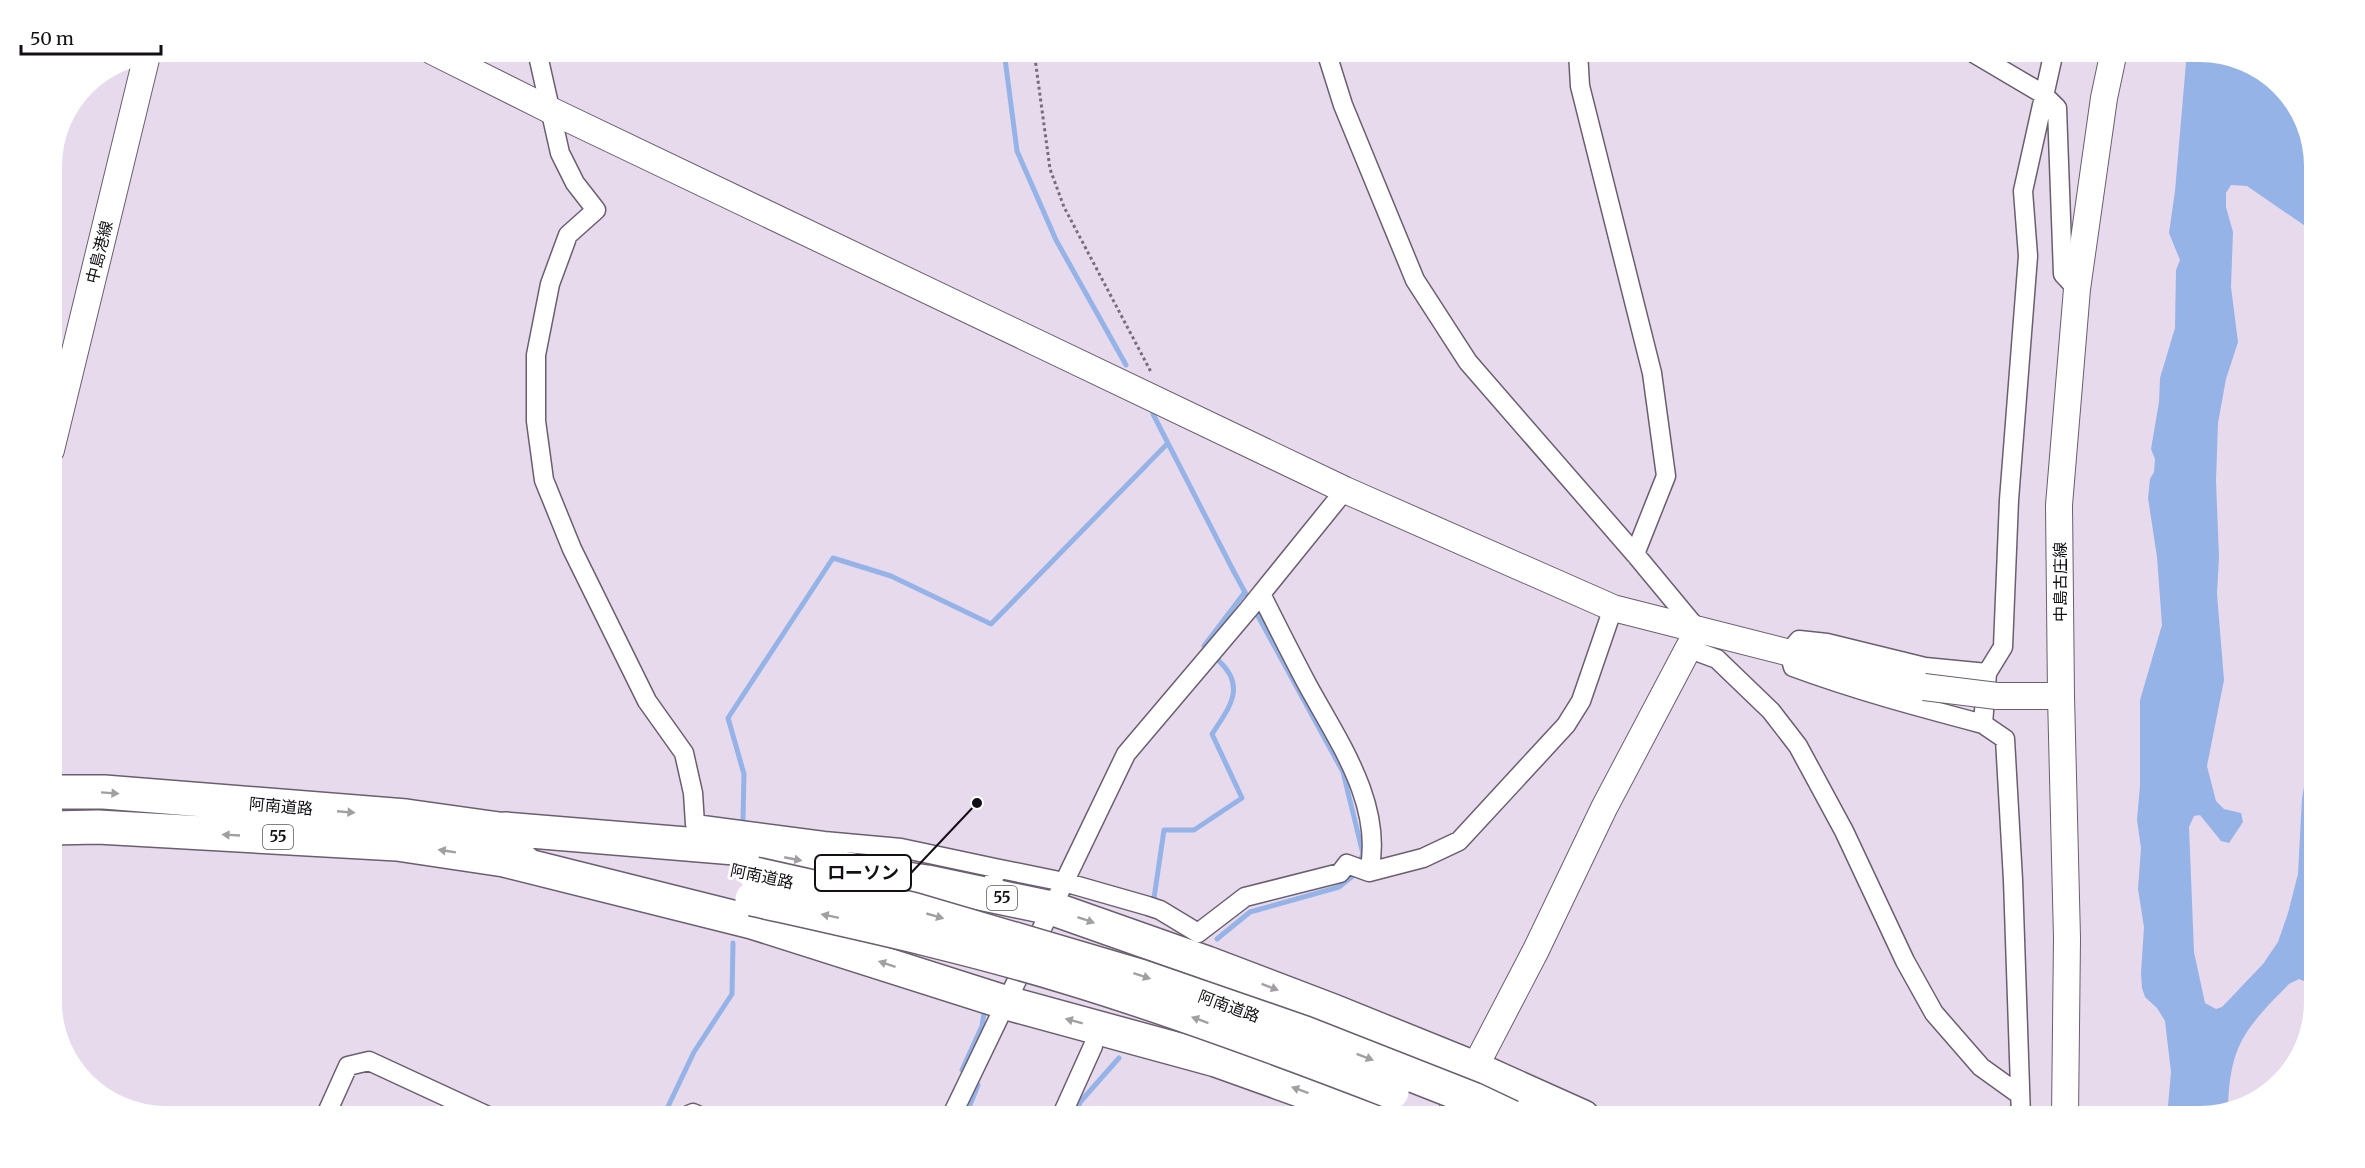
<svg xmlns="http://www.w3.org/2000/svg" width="2365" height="1168" viewBox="0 0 2365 1168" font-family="Merriweather,'Noto Sans JP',serif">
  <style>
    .water { fill: #95b3e7 }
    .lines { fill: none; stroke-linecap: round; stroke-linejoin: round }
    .stream { stroke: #95b3e7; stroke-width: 5 }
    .street-casing { stroke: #6a5e6f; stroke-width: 21 }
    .secondary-casing { stroke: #6a5e6f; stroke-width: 28 }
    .highway-casing { stroke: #6a5e6f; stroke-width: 36 }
    .path { stroke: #766e7a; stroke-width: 3; stroke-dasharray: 3 3; stroke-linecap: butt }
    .street { stroke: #fff; stroke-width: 18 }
    .secondary { stroke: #fff; stroke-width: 26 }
    .highway { stroke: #fff; stroke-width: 33 }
    .secondary-bridge-casing { stroke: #6a5e6f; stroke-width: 28; stroke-linecap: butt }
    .highway-bridge-casing { stroke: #6a5e6f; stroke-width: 36; stroke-linecap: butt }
    .secondary-bridge { stroke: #fff; stroke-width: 26 }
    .highway-bridge { stroke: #fff; stroke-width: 33 }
    .oneway { fill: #a19fa1 }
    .labels { text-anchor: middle; stroke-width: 6; stroke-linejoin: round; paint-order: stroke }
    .shield { fill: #fff; stroke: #5a575b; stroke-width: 1.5 }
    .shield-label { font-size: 15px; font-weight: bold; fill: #130f15 }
    .street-label { font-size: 16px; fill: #130f15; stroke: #fff }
    .leader { fill: none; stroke: #130f15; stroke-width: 2 }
    .callout-dot { fill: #130f15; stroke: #fff; stroke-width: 2 }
    .callout { fill: #fff; stroke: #130f15; stroke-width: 2 }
    .callout-label { font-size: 18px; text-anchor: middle; font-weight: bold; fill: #130f15 }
  </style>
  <rect width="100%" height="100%" fill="#e7daed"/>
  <path class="water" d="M 2187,51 L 2199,51 L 2250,63 L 2294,102 L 2314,159 L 2314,232 L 2247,186 L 2231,185 L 2226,193 L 2226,207 L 2233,232 L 2231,287 L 2238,342 L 2226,379 L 2218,423 L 2216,481 L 2219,557 L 2217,594 L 2224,680 L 2207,766 L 2216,801 L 2224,809 L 2241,813 L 2243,822 L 2229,843 L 2221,841 L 2200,815 L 2194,816 L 2189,827 L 2194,952 L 2205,1003 L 2216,1009 L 2222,1007 L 2263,964 L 2278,942 L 2288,913 L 2298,874 L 2302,798 L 2314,732 L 2314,1002 L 2302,1053 L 2299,1056 L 2309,989 L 2306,982 L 2299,979 L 2289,984 C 2245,1029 2230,1044 2228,1108 L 2199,1117 L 2167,1117 L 2171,1072 L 2165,1021 L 2157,1008 L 2145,997 L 2142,988 L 2141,973 L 2144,927 L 2138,889 L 2141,848 L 2137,820 L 2140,786 L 2140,700 L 2162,625 L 2157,557 L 2148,498 L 2150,479 L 2154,472 L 2155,459 L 2151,449 L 2159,402 L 2160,378 L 2175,328 L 2176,270 L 2180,260 L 2169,233 L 2175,191 Z"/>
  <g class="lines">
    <path class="stream" d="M 1004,51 L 1017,151 L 1056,240 L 1126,365
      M 1153,414 L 1234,572 L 1343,772 L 1363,854 L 1354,875 L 1339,887 L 1250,912 L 1217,939
      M 1204,646 L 1245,592
      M 743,820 L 744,774 L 728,718 L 833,558 L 891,576 L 991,624 L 1168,443
      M 1153,905 L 1164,830 L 1194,830 L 1242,798 L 1212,734 C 1229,708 1247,687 1219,661
      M 962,1070 L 982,1026 L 985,1007
      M 663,1117 L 694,1052 L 732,994 L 733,943
      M 965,1117 L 978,1085
      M 1073,1117 L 1081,1101 L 1119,1058"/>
    <g class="street-casing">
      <path id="street" d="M 537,51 L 560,153 L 575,183 L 596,210 L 568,235 L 550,284 L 536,355 L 536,421 L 544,480 L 572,549 L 647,701 L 684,753 L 693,793 L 695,824 L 824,841 L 901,848 L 995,868 L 992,896
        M 1326,51 L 1343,105 L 1415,280 L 1468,362 L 1635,554 L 1698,630
        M 1578,51 L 1580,86 L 1652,373 L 1666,476 L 1635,554
        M 1970,51 L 2043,94 L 2057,108 L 2063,274 L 2077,289
        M 1687,648 L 1717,659 L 1771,711 L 1798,746 L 1844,831 L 1905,961 L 1934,1013 L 1981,1067 L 2020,1095
        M 1983,724 C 1919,707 1855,690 1793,667 L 1789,652 L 1799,640 L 1827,643 L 1925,667 L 1987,673
        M 995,868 L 1064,882 L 1148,906 L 1160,910 L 1198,933 L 1245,897 L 1340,873 L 1347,864 L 1369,872 C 1384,805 1338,741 1307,684 C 1291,654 1276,624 1261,594
        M 1369,872 L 1423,858 L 1459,841 L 1566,725 L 1581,701 L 1613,608
        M 325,1117 L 348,1066 L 369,1061 L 490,1117
        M 684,1117 L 693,1113 L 702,1117
        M 951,1117 L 1126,754 L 1248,610 L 1345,490
        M 1061,1117 L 1093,1046
        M 2021,1117 L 2013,880 L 2005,739 L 1983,724 L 1987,673 L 2003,647 L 2009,500 L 2028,256 L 2023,191 L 2054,51"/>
    </g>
    <g class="secondary-casing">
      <path id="secondary" d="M 432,51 L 552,111 L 1345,490 L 1613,608 L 1924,687
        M 51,450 L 147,55
        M 1997,696 L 2061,696
        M 1449,1117 L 1536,950 L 1604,808 L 1698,630
        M 2065,1117 L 2067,938 L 2061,696 L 2059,505 L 2077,289 L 2104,98 L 2114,51"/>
    </g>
    <g class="highway-casing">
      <path id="highway" d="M 51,792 L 104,792 L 406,816 L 527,833
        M 51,828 L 98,827 L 397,844 L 525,863
        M 505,829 L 735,848 L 880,875 L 927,882 L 1051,908 L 1207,963 L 1333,1011 L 1474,1068 L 1583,1117
        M 504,860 L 752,922 L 1007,1003 L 1216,1060 L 1375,1117"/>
    </g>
    <path class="path" d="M 1034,51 L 1050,169 L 1064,207 L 1151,372"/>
    <use href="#street" class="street"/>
    <use href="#secondary" class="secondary"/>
    <use href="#highway" class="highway"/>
    <g class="secondary-bridge-casing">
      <path id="secondary-bridge" d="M 1924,687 L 1997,696"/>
    </g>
    <g class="highway-bridge-casing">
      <path id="highway-bridge" d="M 755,874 L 912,909 L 1140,976 L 1305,1033 L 1473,1099 L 1511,1117
        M 752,899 C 859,923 966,946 1070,978 C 1179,1011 1286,1051 1392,1092"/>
    </g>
    <use href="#secondary-bridge" class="secondary-bridge"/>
    <use href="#highway-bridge" class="highway-bridge"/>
  </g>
  <defs><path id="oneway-solid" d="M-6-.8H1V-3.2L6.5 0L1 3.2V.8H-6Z" transform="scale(1.5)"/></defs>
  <g class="oneway">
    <use href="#oneway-solid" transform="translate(110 793) rotate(4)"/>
    <use href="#oneway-solid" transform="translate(346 812) rotate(5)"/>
    <use href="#oneway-solid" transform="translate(231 835) rotate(-177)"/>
    <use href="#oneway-solid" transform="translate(447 851) rotate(-171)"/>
    <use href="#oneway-solid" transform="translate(793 859) rotate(11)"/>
    <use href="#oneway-solid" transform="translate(830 916) rotate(-168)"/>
    <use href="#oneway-solid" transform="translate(935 916) rotate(16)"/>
    <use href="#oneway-solid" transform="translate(1086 920) rotate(19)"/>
    <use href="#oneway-solid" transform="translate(887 964) rotate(-162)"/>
    <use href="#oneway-solid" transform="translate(1142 976) rotate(18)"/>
    <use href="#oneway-solid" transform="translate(1270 987) rotate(21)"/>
    <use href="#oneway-solid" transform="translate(1200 1020) rotate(-160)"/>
    <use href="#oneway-solid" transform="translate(1074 1021) rotate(-165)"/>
    <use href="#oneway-solid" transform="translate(1365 1057) rotate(21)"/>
    <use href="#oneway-solid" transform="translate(1300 1090) rotate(-160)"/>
  </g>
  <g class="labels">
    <g class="shield">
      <rect x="263" y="825" width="30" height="24" rx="4.5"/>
      <rect x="987" y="886" width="30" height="24" rx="4.5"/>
    </g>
    <g class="shield-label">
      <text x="278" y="842">55</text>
      <text x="1002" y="903">55</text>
    </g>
    <g class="street-label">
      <text transform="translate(99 252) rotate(-76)" y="6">中島港線</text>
      <text transform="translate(2060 582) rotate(-90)" y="6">中島古庄線</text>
      <text transform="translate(281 806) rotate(5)" y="6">阿南道路</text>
      <text transform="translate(762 876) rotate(12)" y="6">阿南道路</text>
      <text transform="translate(1229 1006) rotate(20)" y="6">阿南道路</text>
    </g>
  </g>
  <path d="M0 0H2365V1168H0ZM166 62H2200A104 104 0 0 1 2304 166V1002A104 104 0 0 1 2200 1106H166A104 104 0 0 1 62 1002V166A104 104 0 0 1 166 62Z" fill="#fff" fill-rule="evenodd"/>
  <path class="leader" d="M977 803L911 873"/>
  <circle class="callout-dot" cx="977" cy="803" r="6"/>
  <rect class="callout" x="815" y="855" width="96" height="36" rx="6"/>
  <g class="callout-label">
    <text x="863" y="879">ローソン</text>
  </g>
  <path d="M21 45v9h140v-9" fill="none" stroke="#130f15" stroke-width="3"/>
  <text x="30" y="45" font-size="18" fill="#130f15" stroke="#ffffff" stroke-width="4.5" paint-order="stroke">50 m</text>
</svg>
